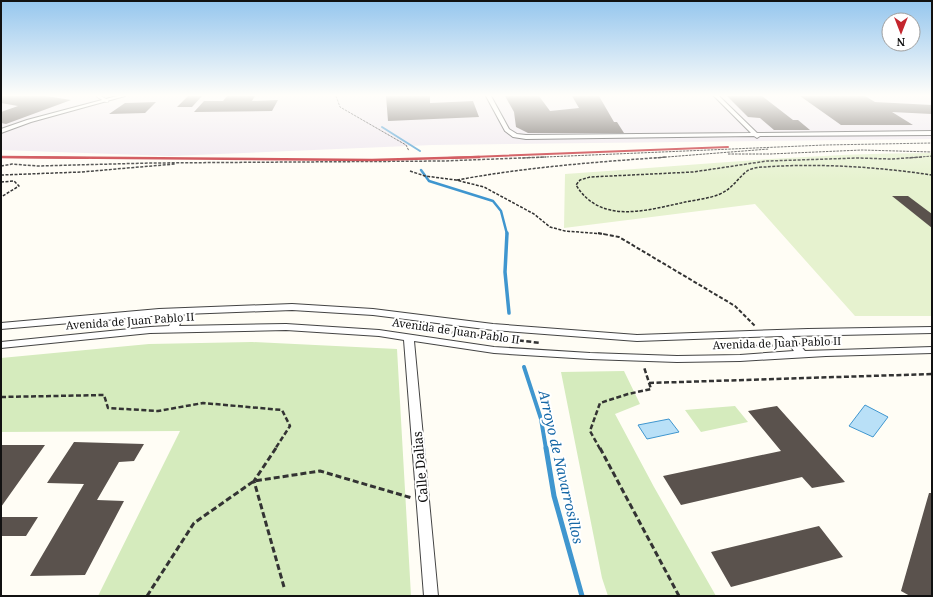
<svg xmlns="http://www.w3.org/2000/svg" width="933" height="597" viewBox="0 0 933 597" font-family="'Noto Serif',serif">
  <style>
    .industrial { fill: #eee6ef }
    .green { fill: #d5ebbd }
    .pitch { fill: #e6f2cf }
    .water { fill: #b9e0f7; stroke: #3f96cf }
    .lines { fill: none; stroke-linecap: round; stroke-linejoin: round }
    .stream-far4 { stroke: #3f96cf; stroke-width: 2 }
    .stream-far3 { stroke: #3f96cf; stroke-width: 2.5 }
    .stream-far2 { stroke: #3f96cf; stroke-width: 3.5 }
    .stream-far1 { stroke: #3f96cf; stroke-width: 4 }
    .stream { stroke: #3f96cf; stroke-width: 5 }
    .building { fill: #5a524d }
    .lane-casing { stroke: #444; stroke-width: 4 }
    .street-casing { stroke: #444; stroke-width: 2 }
    .path-far4 { stroke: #333; stroke-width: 1; stroke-dasharray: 2.5 1; stroke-linecap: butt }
    .path-far3 { stroke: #333; stroke-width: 1.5; stroke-dasharray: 3 1.5; stroke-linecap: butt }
    .path-far2 { stroke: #333; stroke-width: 2; stroke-dasharray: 4 2; stroke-linecap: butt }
    .path-far1 { stroke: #333; stroke-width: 2.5; stroke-dasharray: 5 2.5; stroke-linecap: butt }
    .path { stroke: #333; stroke-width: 3; stroke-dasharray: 6 3; stroke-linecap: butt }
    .lane { stroke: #fff; stroke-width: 3 }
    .street { fill: #fff; fill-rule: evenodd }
    .rail-far1 { stroke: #c4262e; stroke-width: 2 }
    .rail { stroke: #c4262e; stroke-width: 2.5 }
    .labels { text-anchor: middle; stroke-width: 4; stroke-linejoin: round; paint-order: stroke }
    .street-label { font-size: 11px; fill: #111; stroke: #fff }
    .near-street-label { font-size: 13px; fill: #111; stroke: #fff }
    .near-water-label { font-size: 14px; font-style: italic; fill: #1768a6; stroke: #fff }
  </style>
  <rect width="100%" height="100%" fill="#fffdf5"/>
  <path class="industrial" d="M 1,96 L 932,96 L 932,139 L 432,145 L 170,156 L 1,150 Z"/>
  <path class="green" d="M 252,342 L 397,349 L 411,596 L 98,596 L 180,431 L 1,432 L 1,358 L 149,344 Z
    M 624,371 L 640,404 L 615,414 L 654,487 L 716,596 L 608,596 L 602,578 L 561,372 Z
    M 735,406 L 748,422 L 701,432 L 685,410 Z"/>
  <path class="pitch" d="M 932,153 L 932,316 L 855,316 L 755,204 L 564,228 L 565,174 C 687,166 810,153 932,153 Z"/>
  <path class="water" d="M 865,405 L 888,417 L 873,437 L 849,426 Z
    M 669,419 L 679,432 L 647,439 L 638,425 Z"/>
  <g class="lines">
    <path class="stream-far4" d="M 382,127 L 420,151"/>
    <path class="stream-far3" d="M 421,170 L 429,181 L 493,201 L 501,211 L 507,234"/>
    <path class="stream-far2" d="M 507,233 L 505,272 L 509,313"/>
    <path class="stream-far1" d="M 524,367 L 541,419 L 546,449"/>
    <path class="stream" d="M 546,448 L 554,496 L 582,596"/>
  </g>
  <path class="building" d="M 1,96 L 46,96 L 71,100 L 6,124 L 1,123 L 1,112 L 18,106 L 1,103 Z
    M 188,96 L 202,96 L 192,107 L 177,107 Z
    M 227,96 L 255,96 L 252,101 L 278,100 L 272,111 L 194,112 L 204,101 L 223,101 Z
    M 386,96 L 430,96 L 430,103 L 473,101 L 479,117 L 388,121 Z
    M 505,96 L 539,96 L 550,111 L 579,108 L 572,96 L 599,96 L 614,122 L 617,122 L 624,133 L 528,133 L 516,127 L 514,112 Z
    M 727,96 L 762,96 L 793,120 L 798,120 L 810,130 L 774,130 L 760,118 L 748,117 Z
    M 800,96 L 865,96 L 875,102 L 932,105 L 932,114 L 892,112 L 913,125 L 841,125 Z
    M 156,102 L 145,113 L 109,114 L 125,103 Z
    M 892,196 L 908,196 L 932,214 L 932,228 Z
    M 777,406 L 845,482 L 812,488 L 802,477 L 681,505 L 663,476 L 781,451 L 748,411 Z
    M 74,442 L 144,444 L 134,461 L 119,462 L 97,500 L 124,501 L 85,575 L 30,576 L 84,484 L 47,483 Z
    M 1,445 L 45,445 L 1,507 Z
    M 929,493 L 932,493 L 932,596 L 910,596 L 901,591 Z
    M 1,517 L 38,517 L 26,536 L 1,536 Z
    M 819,526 L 843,557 L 731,587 L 711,552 Z"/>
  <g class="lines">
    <g class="lane-casing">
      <path id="lane" d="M 98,96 L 107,101"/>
    </g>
    <g class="street-casing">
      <path id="street" d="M 117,96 L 125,96 L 31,122 L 1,133 L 1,129 L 27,120 Z
        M 486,96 L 491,96 L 509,129 L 517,134 L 526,135 L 751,133 L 714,96 L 719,96 L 757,133 L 932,131 L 932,135 L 760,136 L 757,138 L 754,136 L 526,139 L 513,137 L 505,131 Z
        M 292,304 L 373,309 L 493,324 L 637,335 L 808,329 L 932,327 L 932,333 L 792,336 L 805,351 L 932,347 L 932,353 L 826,356 L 740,361 L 677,362 L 590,359 L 494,353 L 414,341 L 438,596 L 424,596 L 404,340 L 379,336 L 286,330 L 150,333 L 1,348 L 1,342 L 150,327 L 169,326 L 175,314 L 1,329 L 1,323 L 159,309 ZM 292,310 L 373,315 L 493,330 L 637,341 L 782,336 L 794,351 L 740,355 L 677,356 L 590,353 L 494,347 L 379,330 L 286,324 L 179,326 L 184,314 Z"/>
    </g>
    <path class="path-far4" d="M 336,96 L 340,107 L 406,145 L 409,151
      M 728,154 L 770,154 L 862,150 L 932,152
      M 522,158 L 825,145 L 932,143
      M 654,158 L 769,149
      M 909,158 L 932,156"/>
    <path class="path-far3" d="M 922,157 L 891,159 L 857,158 L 767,161 L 693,172 L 590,177 L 580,180 L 576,185 C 600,224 644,211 681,203 C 693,200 708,199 720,194 C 733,188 737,179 747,171 C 751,168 760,167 765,167 C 818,163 879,167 932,175
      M 1,166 L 12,164 L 37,166 L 150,163 L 443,161 L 546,157
      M 410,171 L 425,176 L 456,180 L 484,187 L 534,214 L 550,227 L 565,231 L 604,234
      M 1,175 L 81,172 L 175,164
      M 457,180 C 527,167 597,162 667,157
      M 1,182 L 14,181 L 19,186 L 1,197"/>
    <path class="path-far2" d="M 598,233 L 619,237 L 735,306 L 755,326
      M 422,329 L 425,329"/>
    <path class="path-far1" d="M 422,329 L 541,343
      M 805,344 L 837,342
      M 715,348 L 781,345
      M 649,383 L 932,374
      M 1,397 L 104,395 L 108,408 L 158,411 L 203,403 L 282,410 L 290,426 L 275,449
      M 600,449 L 590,431 L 600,403 L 628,394 L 651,389 L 644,367"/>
    <path class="path" d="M 276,448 L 254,481 L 284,587
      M 600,448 L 679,596
      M 147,596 L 194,523 L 254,481 L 320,471 L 412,498"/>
    <use href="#lane" class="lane"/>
    <use href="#street" class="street"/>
    <path class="rail-far1" d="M 1,157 L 88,158
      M 447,158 L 728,147"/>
    <path class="rail" d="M 1,157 L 372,160 L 479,157"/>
  </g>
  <linearGradient id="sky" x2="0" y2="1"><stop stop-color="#95c6ee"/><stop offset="0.53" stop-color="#fffefa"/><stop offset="1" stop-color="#fffefa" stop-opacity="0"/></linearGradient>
  <rect width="933" height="180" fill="url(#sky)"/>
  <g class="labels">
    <g class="street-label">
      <text transform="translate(130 321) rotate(-4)" y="4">Avenida de Juan Pablo II</text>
      <text transform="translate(456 331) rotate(8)" y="4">Avenida de Juan Pablo II</text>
      <text transform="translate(777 343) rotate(-2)" y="4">Avenida de Juan Pablo II</text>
    </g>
    <g class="near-street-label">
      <text transform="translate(420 467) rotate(-95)" y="5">Calle Dalias</text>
    </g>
    <g class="near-water-label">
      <text transform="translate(561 467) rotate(77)" y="5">Arroyo de Navarrosillos</text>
    </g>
  </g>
  <rect width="933" height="597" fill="none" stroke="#111111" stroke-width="4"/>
  <g transform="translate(901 32) rotate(180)"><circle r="19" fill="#ffffff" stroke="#a0a0a0"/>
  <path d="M0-3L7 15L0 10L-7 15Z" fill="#c4262e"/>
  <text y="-6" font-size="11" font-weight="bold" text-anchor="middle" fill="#111111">N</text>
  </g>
</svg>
